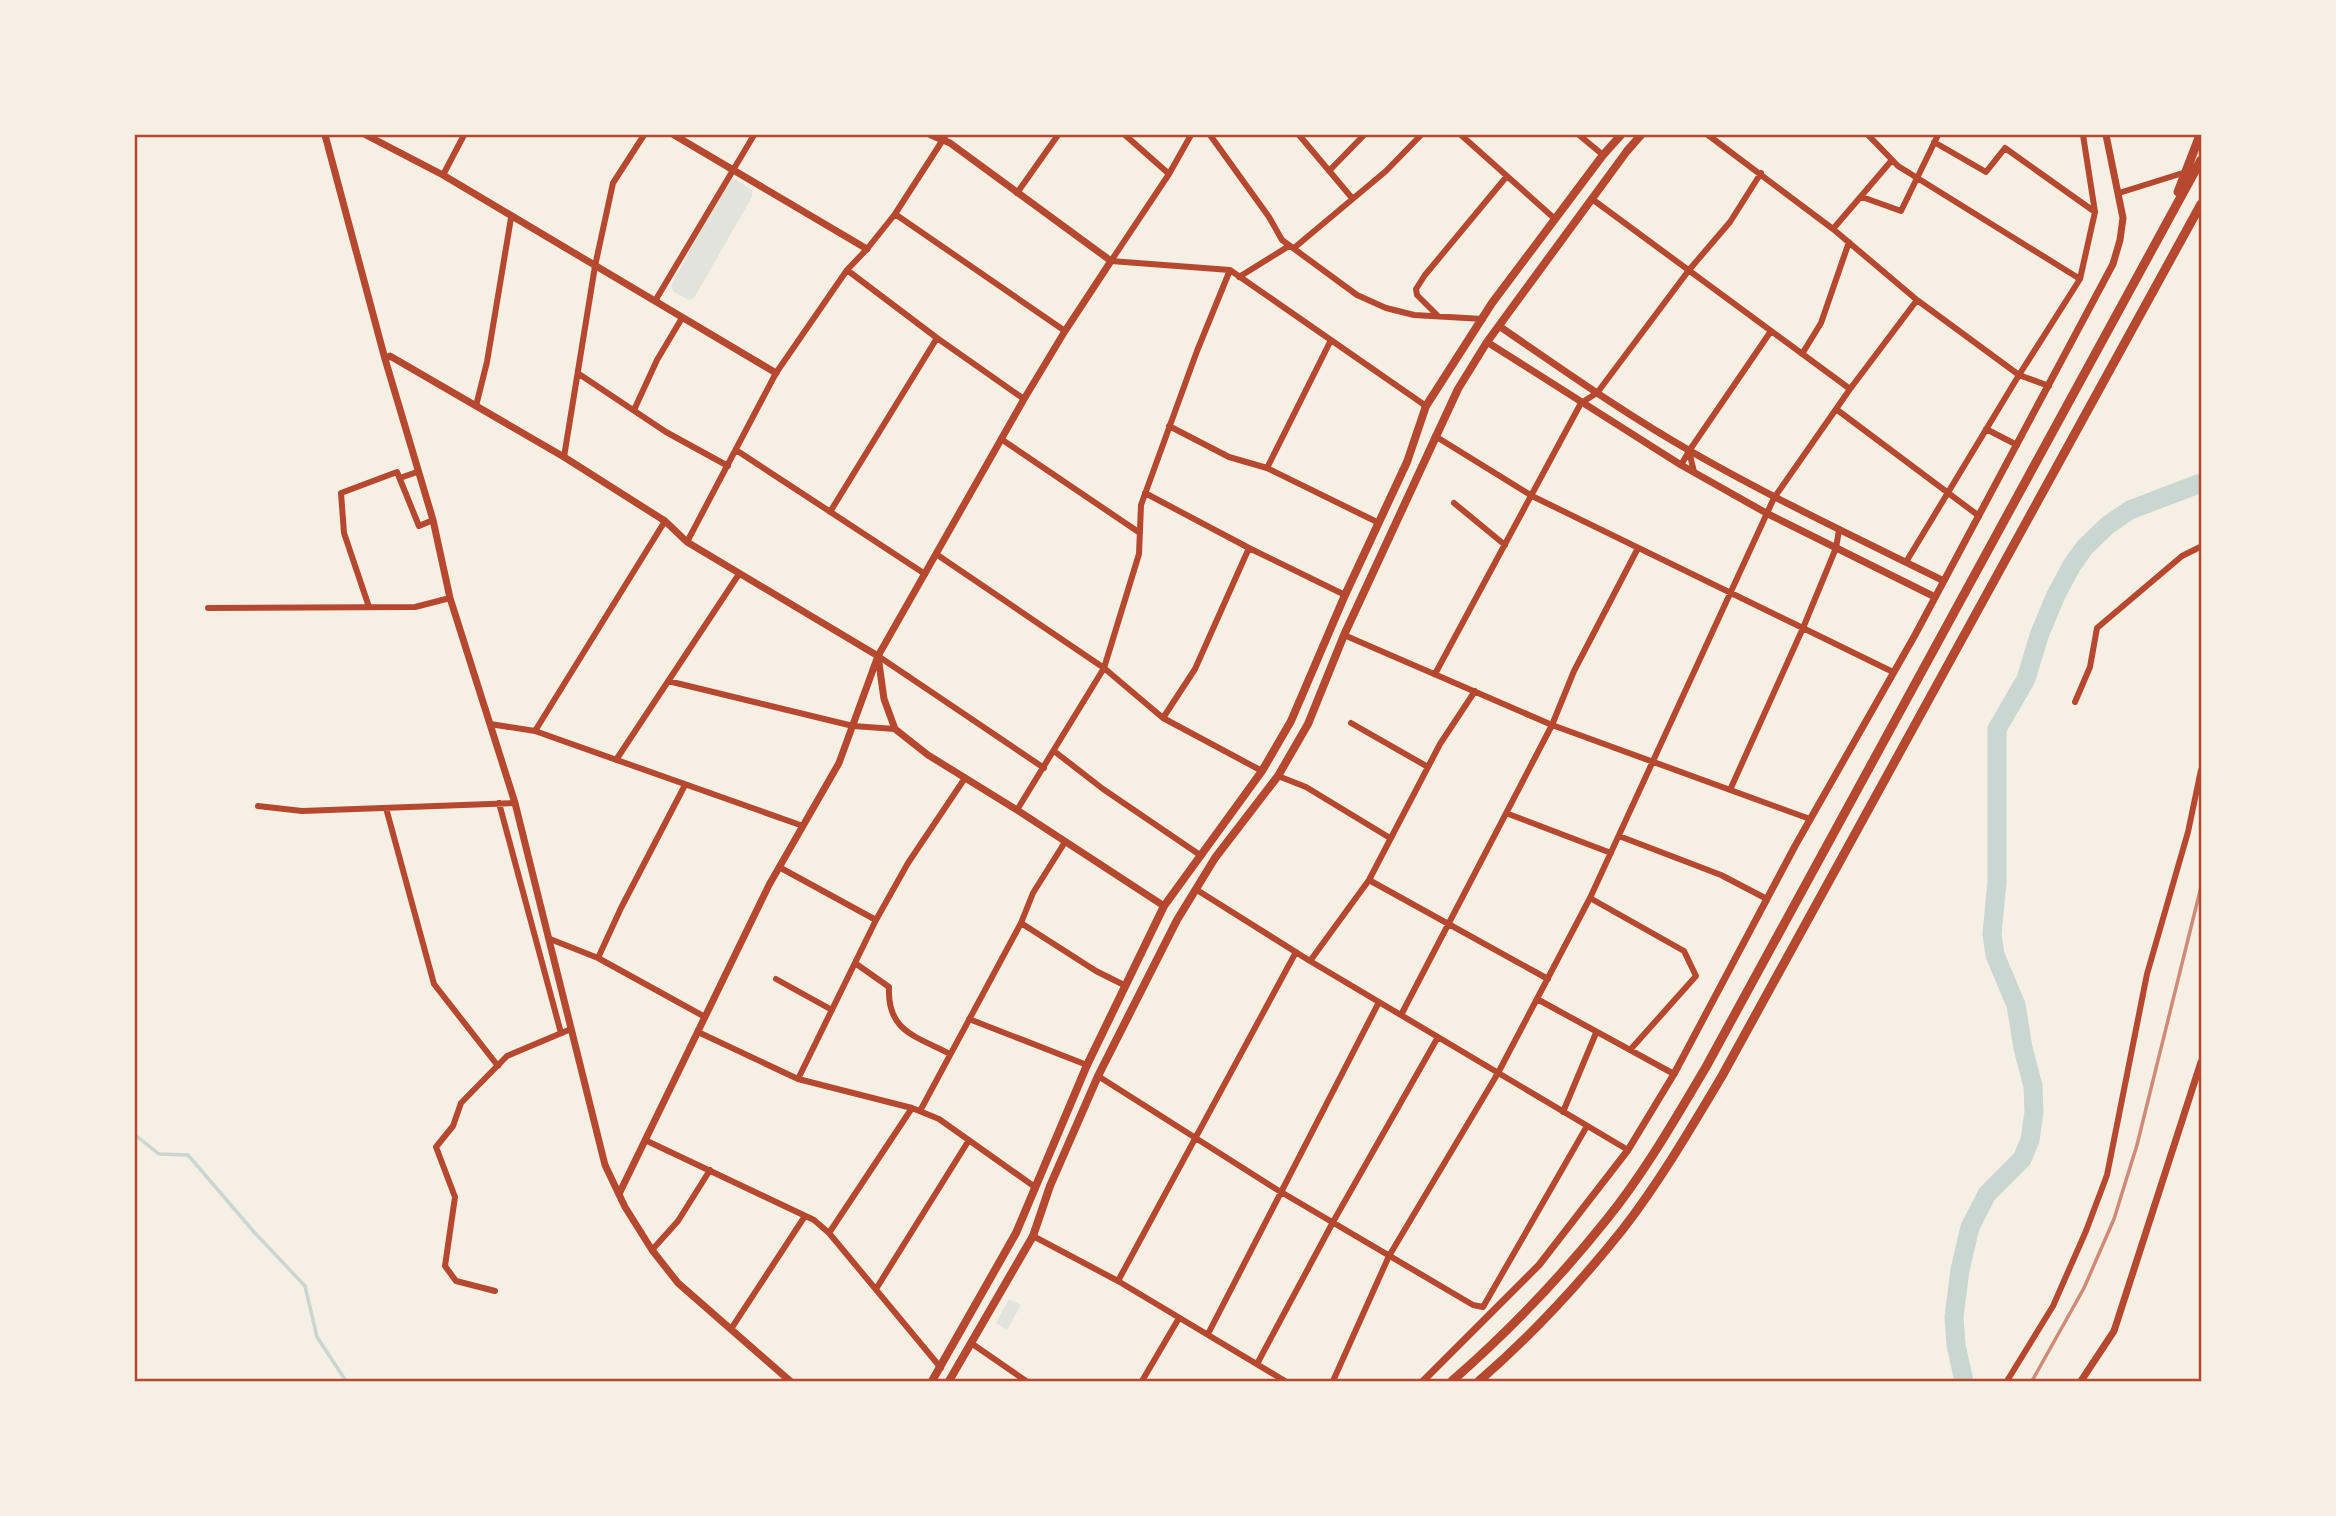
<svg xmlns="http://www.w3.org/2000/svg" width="2336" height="1516" viewBox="0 0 2336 1516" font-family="Raleway,sans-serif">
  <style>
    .green { fill: #e2e4dc }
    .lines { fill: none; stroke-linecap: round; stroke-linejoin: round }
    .stream { stroke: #c9d6d2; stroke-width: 3.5 }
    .river { stroke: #c9d6d2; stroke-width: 19 }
    .minor { stroke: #b5482f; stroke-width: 6 }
    .tertiary { stroke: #b5482f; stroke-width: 7 }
    .secondary { stroke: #b5482f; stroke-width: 8 }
    .primary { stroke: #b5482f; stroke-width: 9 }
    .rail { stroke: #cf8b77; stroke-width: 3.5 }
    .neatline { fill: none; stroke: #b5482f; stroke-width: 2.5 }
  </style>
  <rect width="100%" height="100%" fill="#f6efe4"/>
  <path class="green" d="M 735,179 L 752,190 L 752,197 L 694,298 L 689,300 L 674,292 L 671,286 L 727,181 Z
    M 1009,1299 L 1021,1305 L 1007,1330 L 996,1323 Z"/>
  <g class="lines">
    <path class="stream" d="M 135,1135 L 159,1154 L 188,1155 L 254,1232 L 305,1286 L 317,1337 L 346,1381"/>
    <path class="river" d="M 1964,1381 L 1956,1345 L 1954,1317 L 1960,1270 L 1970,1227 L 1987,1194 L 2022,1159 L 2030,1140 L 2034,1112 L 2033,1086 L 2023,1048 L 2016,1005 L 1995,955 L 1992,934 L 1997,882 L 1997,729 L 2026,679 L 2040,633 L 2056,595 L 2072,565 L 2085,547 L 2108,525 L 2130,510 L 2201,483"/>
    <path class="minor" d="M 1125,135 L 1169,174
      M 1191,135 L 1169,174 L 1111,261 L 1230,270 L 1426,406
      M 1210,135 L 1269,217 L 1282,240 L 1357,295 L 1386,308 L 1414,315 L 1483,319
      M 1299,135 L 1352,198
      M 1461,135 L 1555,219
      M 1579,135 L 1603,155
      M 1708,135 L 1833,229 L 1917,300 L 2019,375 L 2049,386
      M 1868,135 L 1898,166 L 2080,279
      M 1934,142 L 1986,172 L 2005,148 L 2095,212
      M 1329,171 L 1364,135
      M 443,175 L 464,135
      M 1017,193 L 1058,135
      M 2119,193 L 2186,172
      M 1862,197 L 1901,211 L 1938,135
      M 1592,199 L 1850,389
      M 895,214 L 1065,331
      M 1833,229 L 1892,160
      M 1294,248 L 1386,171 L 1421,135
      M 847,270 L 937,338 L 1024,399
      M 1239,277 L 1289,246
      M 655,301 L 754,135
      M 1438,316 L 1417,295 L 1416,289 L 1425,275 L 1507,176
      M 1802,354 L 1821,323 L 1849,242
      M 579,374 L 666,432 L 728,466
      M 476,406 L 487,362 L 511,218
      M 1836,409 L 1979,516
      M 634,410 L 657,360 L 682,318
      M 1169,426 L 1229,457 L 1267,468 L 1379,523
      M 1986,429 L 2017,445
      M 1435,436 L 1532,496 L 1893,672
      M 1001,439 L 1140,533
      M 736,450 L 925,574
      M 1689,451 L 1771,331
      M 564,457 L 595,266 L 613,183 L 644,135
      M 1681,465 L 1689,451 L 1694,472
      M 1267,468 L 1331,340
      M 400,478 L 417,472
      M 1145,493 L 1249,548 L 1345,595
      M 1454,503 L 1505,545
      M 830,512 L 937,338
      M 687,542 L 776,373 L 847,270 L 867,249 L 895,214 L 946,135
      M 936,554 L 1104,668 L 1163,718 L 1262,771
      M 1906,562 L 2019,375 L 2080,279 L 2095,212 L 2083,135
      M 369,607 L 344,533 L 341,493 L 397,472 L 419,526 L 433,520
      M 208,608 L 415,607 L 450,598
      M 1344,635 L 1552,725 L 1810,819
      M 878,656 L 1044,768
      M 1435,674 L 1581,403 L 1597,393 L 1689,270 L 1730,222 L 1761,173
      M 668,681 L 853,726 L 895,729
      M 2075,702 L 2090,667 L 2097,628 L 2182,556 L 2200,547 L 2201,549
      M 1163,718 L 1195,669 L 1249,548
      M 1351,723 L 1428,767
      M 490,724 L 535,731 L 803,826
      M 535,731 L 665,521
      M 1054,751 L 1103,789 L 1200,855
      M 616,760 L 739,574
      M 1278,776 L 1306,787 L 1390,838
      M 1730,790 L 1803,628 L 1836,548 L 1839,530
      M 499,803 L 561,1033
      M 258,806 L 302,811 L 515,803
      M 386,808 L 434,984 L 498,1066
      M 1017,810 L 1104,668 L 1139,554 L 1141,505 L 1197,351 L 1230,270
      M 1506,813 L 1611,853
      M 1619,836 L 1721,875 L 1767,899
      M 779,867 L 876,920
      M 1369,880 L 1548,979
      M 1197,890 L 1310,961 L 1628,1150
      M 1590,898 L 1684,951 L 1696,976 L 1630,1050
      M 1021,923 L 1096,971 L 1126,986
      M 550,939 L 598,958 L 705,1017
      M 598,958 L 621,908 L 685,785
      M 1310,961 L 1369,880 L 1440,744 L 1475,691
      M 855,963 L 889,987 C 887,1032 916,1036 950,1054
      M 776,979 L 832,1010
      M 1537,999 L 1674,1074
      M 1401,1015 L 1552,725 L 1574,671 L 1638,548
      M 969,1019 L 1087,1065
      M 698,1032 L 798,1079 L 912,1108 L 939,1119 L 1035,1187
      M 1098,1076 L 1276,1189 L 1473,1305 L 1483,1307 L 1587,1126
      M 798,1079 L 876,920 L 908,863 L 965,778
      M 920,1111 L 1021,923 L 1033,893 L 1065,842
      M 1563,1112 L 1596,1033
      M 645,1140 L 814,1220 L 829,1233 L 941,1368
      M 829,1233 L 912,1108
      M 1033,1236 L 1118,1281 L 1285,1381
      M 652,1250 L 678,1221 L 710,1170
      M 1118,1281 L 1296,952
      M 876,1289 L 969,1140
      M 495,1291 L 456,1281 L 445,1266 L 455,1197 L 436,1147 L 453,1126 L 461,1103 L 507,1056 L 571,1029
      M 731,1329 L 805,1216
      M 1208,1334 L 1379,1002
      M 971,1343 L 1026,1381
      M 1257,1364 L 1333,1222 L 1438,1037
      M 1142,1381 L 1179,1318
      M 1333,1381 L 1389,1256 L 1498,1073 L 1590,898 L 1774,498 L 1850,389 L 1917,300
      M 2007,1381 L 2053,1306 L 2086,1231 L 2107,1175 L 2147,974 L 2188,832 L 2201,770"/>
    <path class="tertiary" d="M 325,135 L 385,359 L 433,520 L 450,598 L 515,803 L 605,1165 L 625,1207 L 652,1250 L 678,1283 L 790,1381
      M 366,135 L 443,175 L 776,373
      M 674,135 L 867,249
      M 1499,326 C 1562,369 1625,414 1692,452 C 1774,499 1859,539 1944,581
      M 1487,342 L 1681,465 L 1768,514 L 1935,597
      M 385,359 L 390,356 L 564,457 L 665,521 L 687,542 L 878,656 L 884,699 L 895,729 L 928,755 L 1017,810 L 1164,906
      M 619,1194 L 769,885 L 839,763 L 878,656 L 1024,399 L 1065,331 L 1111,261 L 950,143 L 931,135
      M 1423,1381 L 1539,1265 L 1628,1150 L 1674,1074 L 1795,846 L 1915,635 L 2113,264 L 2120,240 L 2123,218 L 2106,135
      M 2081,1381 L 2114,1331 L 2201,1062"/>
    <path class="secondary" d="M 932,1381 L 1016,1233 L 1087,1065 L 1164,906 L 1262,771 L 1291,721 L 1345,595 L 1407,462 L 1426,406 L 1492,303 L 1603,155 L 1621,135
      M 949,1381 L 1033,1236 L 1050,1186 L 1098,1076 L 1177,920 L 1215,858 L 1278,776 L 1308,724 L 1344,635 L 1458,389 L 1487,342 L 1627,151 L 1641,135"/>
    <path class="primary" d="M 2178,192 L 2200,135
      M 1452,1381 C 1508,1332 1560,1278 1607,1219 C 1645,1172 1675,1119 1706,1067 L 2201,160
      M 1479,1381 C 1531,1336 1580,1283 1623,1229 C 1660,1181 1691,1128 1722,1076 L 2201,204"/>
    <path class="rail" d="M 2032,1381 L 2084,1288 L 2114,1219 L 2137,1145 L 2201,887"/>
  </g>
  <rect width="2336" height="1516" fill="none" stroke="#f6efe4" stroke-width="273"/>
  <rect x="136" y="136" width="2064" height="1244" class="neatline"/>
</svg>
